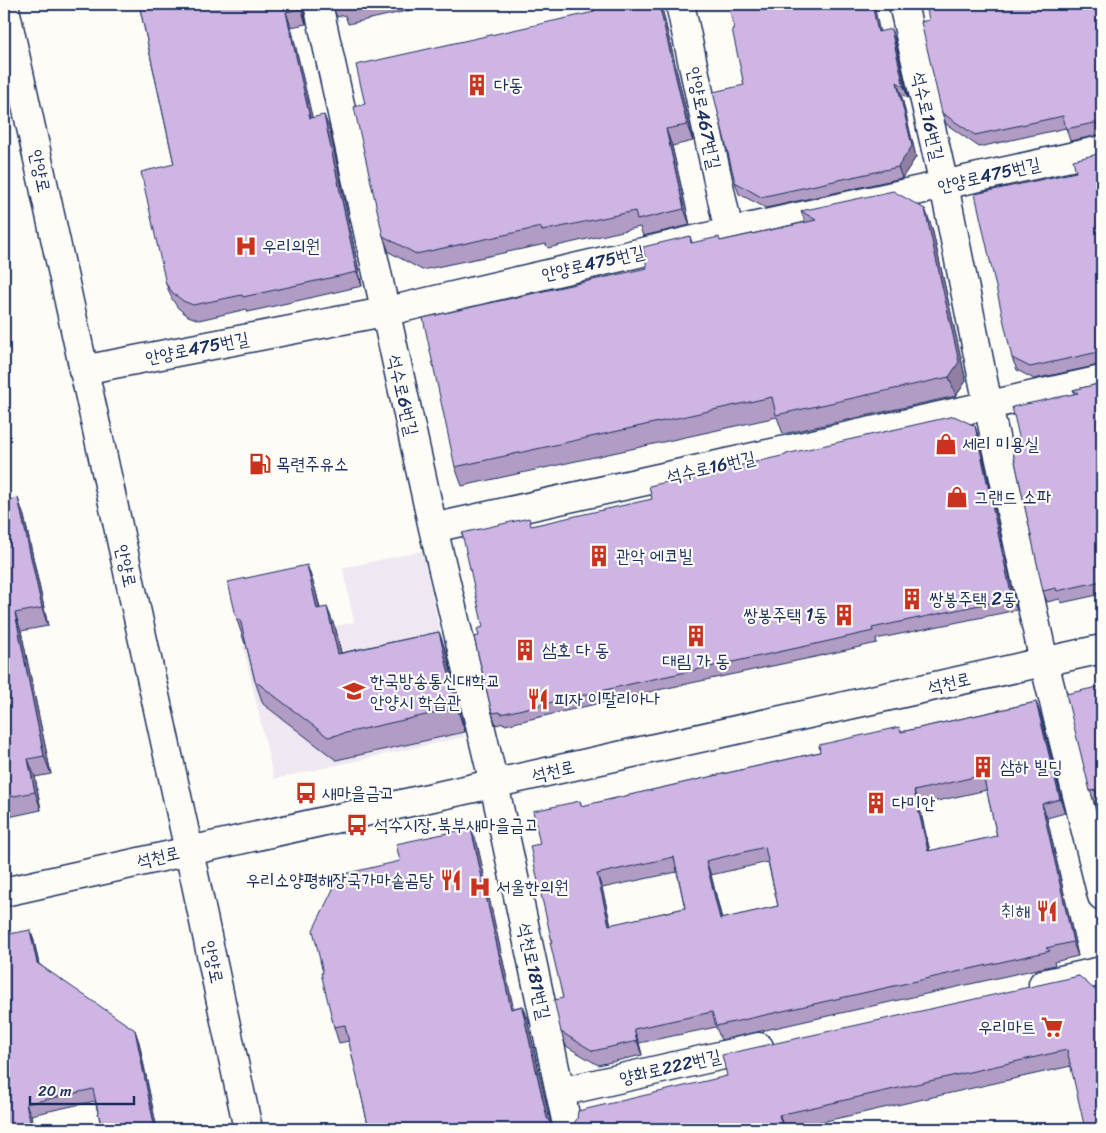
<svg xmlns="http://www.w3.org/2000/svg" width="1106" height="1133" viewBox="0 0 1106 1133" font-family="Sriracha,'Poor Story',sans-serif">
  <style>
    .built { fill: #efe7f1 }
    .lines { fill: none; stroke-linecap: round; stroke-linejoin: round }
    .street-casing { stroke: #1b2f5e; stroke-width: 31 }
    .secondary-casing { stroke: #1b2f5e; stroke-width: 31 }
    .street { stroke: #fdfcf7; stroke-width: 28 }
    .secondary { stroke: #fdfcf7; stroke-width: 28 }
    .wall { fill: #b19cc4; stroke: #1b2f5e; fill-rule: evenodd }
    .shaded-wall { fill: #907fa0; stroke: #1b2f5e }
    .building { fill: #ceb5e4; stroke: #1b2f5e; fill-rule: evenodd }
    .labels { text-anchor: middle; stroke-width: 4.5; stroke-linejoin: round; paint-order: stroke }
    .poi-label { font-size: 18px; fill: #1b2f5e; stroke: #fdfcf7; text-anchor: start }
    .street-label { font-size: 18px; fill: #1b2f5e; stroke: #fdfcf7 }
  </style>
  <rect width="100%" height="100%" fill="#fdfcf7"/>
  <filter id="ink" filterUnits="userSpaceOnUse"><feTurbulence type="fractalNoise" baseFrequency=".02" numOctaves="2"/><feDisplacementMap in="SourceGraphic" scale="10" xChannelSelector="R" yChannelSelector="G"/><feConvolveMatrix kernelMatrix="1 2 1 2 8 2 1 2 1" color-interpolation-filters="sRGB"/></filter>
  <g filter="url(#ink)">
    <path class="built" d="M 422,551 L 464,737 L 274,779 L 243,646 L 354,622 L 343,568 Z"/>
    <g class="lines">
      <g class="street-casing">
        <path id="street" d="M 318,4 L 433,528 L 494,784 L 568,1129
          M 680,4 L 729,232
          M 903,4 L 944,185 L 988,405 L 1044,662 L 1102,896
          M 83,370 L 384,312 L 729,232 L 1102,150
          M 433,528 L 1102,380
          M 1043,984 L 1102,971
          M 560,1092 L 759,1047"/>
      </g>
      <g class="secondary-casing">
        <path id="secondary" d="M 4,4 L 189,851 L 248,1129
          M 4,892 L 1102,649"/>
      </g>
      <use href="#street" class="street"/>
      <use href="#secondary" class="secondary"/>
    </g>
    <path class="wall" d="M 139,4 L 303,4 L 303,7 L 306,24 L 291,27 L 312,118 L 330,130 L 362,286 L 248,312 L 247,309 L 199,320 L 188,316 L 178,308 L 172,299 L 166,284 L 174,164 Z
      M 332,4 L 438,4 L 348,24 L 345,15 L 337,17 Z
      M 592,4 L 661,4 L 693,141 L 672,146 L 690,225 L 643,236 L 640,227 L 548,248 L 546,244 L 422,270 L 389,252 L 383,236 L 365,104 L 594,12 Z
      M 1102,4 L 1102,135 L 1099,135 L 1070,141 L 1066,128 L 979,147 L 946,124 L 942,113 L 929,20 Z
      M 734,28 L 880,31 L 895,40 L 908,98 L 901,94 L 916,157 L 902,178 L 766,208 L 739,194 L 735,182 L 744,85 Z
      M 1102,153 L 1102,365 L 1099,365 L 1034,379 L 1017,370 L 1012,358 L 1076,172 Z
      M 925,209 L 932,228 L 966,381 L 956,396 L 783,434 L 777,417 L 462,486 L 455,467 L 647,268 L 690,236 L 692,243 L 720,241 L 805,222 L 801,211 Z
      M 1102,383 L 1102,594 L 1061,603 L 1060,599 L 1047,602 L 1043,591 L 1022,449 L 1074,393 L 1073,390 Z
      M 979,438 L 1017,610 L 876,639 L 877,643 L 815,657 L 639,694 L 505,725 L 504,723 L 496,725 L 492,713 L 479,636 L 532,526 Z
      M 4,501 L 24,516 L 48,626 L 21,631 L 51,774 L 35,777 L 41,810 L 4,818 Z
      M 307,565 L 315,588 L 320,608 L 336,630 L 341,653 L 439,632 L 447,655 L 465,732 L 336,760 L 263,704 L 255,681 L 246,643 L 245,644 L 237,620 Z
      M 1102,686 L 1100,806 L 1096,806 L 1090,791 Z
      M 1036,702 L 1041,716 L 1065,813 L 1047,818 L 1078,956 L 1054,962 L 1055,965 L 721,1040 L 716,1027 L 639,1043 L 642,1055 L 598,1065 L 566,1046 L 561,1032 L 563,998 L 552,942 L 540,844 L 580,801 L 582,806 L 820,752 L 901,732 ZM 987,790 L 997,836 L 930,851 L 919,805 ZM 768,862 L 778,906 L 722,919 L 711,875 ZM 677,872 L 685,908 L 611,925 L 602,888 Z
      M 477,843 L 513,1008 L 523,1006 L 529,1021 L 530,1024 L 528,1023 L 550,1123 L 558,1129 L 566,1129 L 727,1076 L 1079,976 L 1071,1066 L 790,1129 L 369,1129 L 349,1041 L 339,1043 L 334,1027 L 323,973 Z
      M 30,930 L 34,941 L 39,964 L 139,1042 L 157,1129 L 102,1129 L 95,1101 L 31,1115 L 34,1129 L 4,1129 Z"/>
    <path class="shaded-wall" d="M 300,4 L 303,4 L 303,7 L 306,24 Z
      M 659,4 L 661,4 L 693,141 L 687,125 Z
      M 872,4 L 874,4 L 882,43 L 878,32 Z
      M 286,12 L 291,27 L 316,133 L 310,118 Z
      M 891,29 L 895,40 L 908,98 L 904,87 Z
      M 897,82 L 901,94 L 916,157 L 902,178 L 898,167 Z
      M 324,115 L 330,130 L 362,286 L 357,272 Z
      M 666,129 L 672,146 L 690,225 L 684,209 Z
      M 925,209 L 932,228 L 966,381 L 956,396 L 949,377 Z
      M 975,426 L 979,438 L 1017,610 L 1012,598 Z
      M 18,498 L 24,516 L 48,626 L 42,608 Z
      M 307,565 L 315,588 L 325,633 L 317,609 Z
      M 327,607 L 336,630 L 346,677 L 338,654 Z
      M 15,613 L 21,631 L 51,774 L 44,756 Z
      M 439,632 L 447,655 L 465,732 L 457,708 Z
      M 1036,702 L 1041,716 L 1065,813 L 1060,799 Z
      M 28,759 L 35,777 L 41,810 L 35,792 Z
      M 914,791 L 919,805 L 933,866 L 928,851 Z
      M 1042,804 L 1047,818 L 1078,956 L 1073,942 Z
      M 471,828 L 477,843 L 517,1024 L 511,1009 Z
      M 706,861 L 711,875 L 725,933 L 720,919 Z
      M 597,874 L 602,888 L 614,939 L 609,925 Z
      M 30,930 L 34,941 L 41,975 L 37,963 Z
      M 522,1008 L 528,1023 L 552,1129 L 547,1118 Z
      M 634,1029 L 639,1043 L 642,1055 L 637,1041 Z
      M 135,1030 L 139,1042 L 157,1129 L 155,1129 Z
      M 26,1104 L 31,1115 L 34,1129 L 32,1129 Z
      M 779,1115 L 785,1129 L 783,1129 Z"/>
    <path class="building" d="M 139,4 L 300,4 L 301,9 L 286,12 L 310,118 L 324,115 L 357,272 L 243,297 L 242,295 L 193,305 L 183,301 L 173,293 L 166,284 L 141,172 L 174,164 Z
      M 342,4 L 365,4 L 343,9 Z
      M 592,4 L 659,4 L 687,125 L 666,129 L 684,209 L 637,220 L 635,211 L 542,231 L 541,227 L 416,254 L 383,236 L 354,107 L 365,104 L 356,65 L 594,12 Z
      M 728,4 L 872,4 L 878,32 L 891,29 L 904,87 L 897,82 L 912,146 L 898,167 L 761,197 L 735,182 L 713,92 L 744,85 L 732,29 L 734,28 Z
      M 926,4 L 1102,4 L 1102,124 L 1094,123 L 1066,129 L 1063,116 L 975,135 L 942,113 L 921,22 L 929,20 Z
      M 1102,153 L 1102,354 L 1094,353 L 1030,367 L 1012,358 L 975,194 L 1076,172 L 1073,160 Z
      M 893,191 L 925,209 L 959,362 L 949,377 L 776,415 L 772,397 L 455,467 L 423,318 L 647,268 L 643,247 L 690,236 L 691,243 L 719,237 L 720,241 L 816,220 L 801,211 Z
      M 1102,383 L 1102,581 L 1057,591 L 1056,588 L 1043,591 L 1011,443 L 1022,449 L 1012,407 L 1078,393 L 1073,390 Z
      M 954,416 L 975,426 L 1012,598 L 872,628 L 873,631 L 811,645 L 635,683 L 501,714 L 500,712 L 492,713 L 474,637 L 479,636 L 477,629 L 483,627 L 462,533 L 529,518 L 531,526 L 652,499 L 649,486 L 786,455 L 786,454 Z
      M 18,498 L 42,608 L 15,613 L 44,756 L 28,759 L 35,792 L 4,798 L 4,501 Z
      M 307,565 L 317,609 L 327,607 L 338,654 L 439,632 L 457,708 L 328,737 L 255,681 L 240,619 L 237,620 L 228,582 Z
      M 1102,686 L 1102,817 L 1096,790 L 1090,791 L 1066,694 Z
      M 1036,702 L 1060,799 L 1042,804 L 1073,942 L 1046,948 L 1050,951 L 716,1026 L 712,1012 L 634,1029 L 637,1041 L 593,1051 L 561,1032 L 554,1000 L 563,998 L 550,942 L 552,942 L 530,846 L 540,844 L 533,811 L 580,801 L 581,806 L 820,752 L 819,745 L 899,727 L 901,732 ZM 983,775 L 997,836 L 928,851 L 914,791 ZM 765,847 L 778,906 L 720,919 L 706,861 ZM 674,857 L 685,908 L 609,925 L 597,874 Z
      M 471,828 L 511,1009 L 523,1006 L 524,1009 L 522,1008 L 547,1118 L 551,1124 L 558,1129 L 566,1129 L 572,1126 L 577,1119 L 578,1111 L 727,1076 L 722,1055 L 1079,976 L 1102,996 L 1102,1129 L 1085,1129 L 1067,1050 L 779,1115 L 783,1129 L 369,1129 L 345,1025 L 334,1027 L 321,973 L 323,973 L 313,930 L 340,875 L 400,861 L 396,844 Z
      M 30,930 L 37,963 L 135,1030 L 155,1129 L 102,1129 L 93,1089 L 26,1104 L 32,1129 L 4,1129 L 4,935 Z"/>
  </g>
  <defs>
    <g id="building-bare" transform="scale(1.725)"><path d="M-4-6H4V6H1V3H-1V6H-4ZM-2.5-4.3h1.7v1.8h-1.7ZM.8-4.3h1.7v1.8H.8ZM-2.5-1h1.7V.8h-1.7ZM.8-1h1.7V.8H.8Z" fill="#c8321e" stroke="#fdfcf7" stroke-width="2.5" paint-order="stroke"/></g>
    <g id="hospital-bare" transform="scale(1.725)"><path d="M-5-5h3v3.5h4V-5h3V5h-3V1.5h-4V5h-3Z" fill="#c8321e" stroke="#fdfcf7" stroke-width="2.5" paint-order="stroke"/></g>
    <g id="shop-bare" transform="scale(1.725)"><path d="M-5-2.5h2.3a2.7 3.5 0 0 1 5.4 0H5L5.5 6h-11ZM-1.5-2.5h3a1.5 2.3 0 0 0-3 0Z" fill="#c8321e" stroke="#fdfcf7" stroke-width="2.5" paint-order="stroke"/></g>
    <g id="fuel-bare" transform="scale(1.725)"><path d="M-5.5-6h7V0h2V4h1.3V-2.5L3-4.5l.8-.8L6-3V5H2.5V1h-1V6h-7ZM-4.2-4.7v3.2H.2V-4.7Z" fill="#c8321e" stroke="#fdfcf7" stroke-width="2.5" paint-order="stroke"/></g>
    <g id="university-bare" transform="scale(1.725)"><path d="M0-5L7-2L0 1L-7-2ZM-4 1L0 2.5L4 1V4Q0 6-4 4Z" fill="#c8321e" stroke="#fdfcf7" stroke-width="2.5" paint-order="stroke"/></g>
    <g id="restaurant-bare" transform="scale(1.725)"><path d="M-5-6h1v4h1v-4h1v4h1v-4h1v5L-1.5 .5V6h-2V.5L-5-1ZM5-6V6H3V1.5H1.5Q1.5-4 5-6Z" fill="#c8321e" stroke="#fdfcf7" stroke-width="2.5" paint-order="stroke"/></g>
    <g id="bus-bare" transform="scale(1.725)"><path d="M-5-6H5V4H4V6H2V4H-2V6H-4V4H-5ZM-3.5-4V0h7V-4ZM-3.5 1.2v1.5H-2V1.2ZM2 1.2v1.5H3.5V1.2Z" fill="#c8321e" stroke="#fdfcf7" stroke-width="2.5" paint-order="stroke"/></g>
    <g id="supermarket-bare" transform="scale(1.725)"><path d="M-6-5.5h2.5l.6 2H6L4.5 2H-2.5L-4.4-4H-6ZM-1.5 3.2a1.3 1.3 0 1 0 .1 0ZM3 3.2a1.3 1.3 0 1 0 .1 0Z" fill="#c8321e" stroke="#fdfcf7" stroke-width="2.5" paint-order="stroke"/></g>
  </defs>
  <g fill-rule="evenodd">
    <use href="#building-bare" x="477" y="85"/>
    <use href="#hospital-bare" x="246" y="246"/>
    <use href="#shop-bare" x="946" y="444"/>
    <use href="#fuel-bare" x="260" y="464"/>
    <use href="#shop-bare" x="957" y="497"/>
    <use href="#building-bare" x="599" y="556"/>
    <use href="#building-bare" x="912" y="599"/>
    <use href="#building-bare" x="844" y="615"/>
    <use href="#building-bare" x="696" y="636"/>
    <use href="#building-bare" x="525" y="650"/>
    <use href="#university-bare" x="354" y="691"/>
    <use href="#restaurant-bare" x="538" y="699"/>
    <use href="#building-bare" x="983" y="767"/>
    <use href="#bus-bare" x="306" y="793"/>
    <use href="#building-bare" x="876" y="803"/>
    <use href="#bus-bare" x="357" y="825"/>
    <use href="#restaurant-bare" x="451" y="880"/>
    <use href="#hospital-bare" x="480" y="887"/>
    <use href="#restaurant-bare" x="1047" y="911"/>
    <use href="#supermarket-bare" x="1052" y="1027"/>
  </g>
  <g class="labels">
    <g class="poi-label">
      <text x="494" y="91">다동</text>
      <text x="262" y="252">우리의원</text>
      <text x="962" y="450">세리 미용실</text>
      <text x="276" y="470">목련주유소</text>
      <text x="974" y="503">그랜드 소파</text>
      <text x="616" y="562">관악 에코빌</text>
      <text x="929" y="605">쌍봉주택 2동</text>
      <text x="828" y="621" text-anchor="end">쌍봉주택 1동</text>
      <text x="542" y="656">삼호 다 동</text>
      <text x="696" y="667" text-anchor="middle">대림 가 동</text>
      <text x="370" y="687">한국방송통신대학교<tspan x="370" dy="21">안양시 학습관</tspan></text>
      <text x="554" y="705">피자 이딸리아나</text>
      <text x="1000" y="773">삼하 빌딩</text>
      <text x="322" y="799">새마을금고</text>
      <text x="892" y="809">다미안</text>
      <text x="374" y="831">석수시장.북부새마을금고</text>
      <text x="434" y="886" text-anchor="end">우리소양평해장국가마솥곰탕</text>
      <text x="496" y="893">서울한의원</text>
      <text x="1030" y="917" text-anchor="end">취해</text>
      <text x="1036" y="1033" text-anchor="end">우리마트</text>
    </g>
    <g class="street-label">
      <text transform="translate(928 116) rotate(77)" y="6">석수로16번길</text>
      <text transform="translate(704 118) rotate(78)" y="6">안양로467번길</text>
      <text transform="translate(40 171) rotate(78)" y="6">안양로</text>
      <text transform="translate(989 175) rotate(-13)" y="6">안양로475번길</text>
      <text transform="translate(593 263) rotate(-13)" y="6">안양로475번길</text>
      <text transform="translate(197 348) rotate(-11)" y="6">안양로475번길</text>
      <text transform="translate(403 395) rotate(77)" y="6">석수로6번길</text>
      <text transform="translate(711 467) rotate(-13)" y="6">석수로16번길</text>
      <text transform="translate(126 566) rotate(78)" y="6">안양로</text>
      <text transform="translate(949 683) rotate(-13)" y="6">석천로</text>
      <text transform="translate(553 771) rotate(-13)" y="6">석천로</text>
      <text transform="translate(158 857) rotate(-13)" y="6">석천로</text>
      <text transform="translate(213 962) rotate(78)" y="6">안양로</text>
      <text transform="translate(534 971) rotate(78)" y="6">석천로181번길</text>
      <text transform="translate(670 1067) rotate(-13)" y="6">양화로222번길</text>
    </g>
  </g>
  <rect width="1106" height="1133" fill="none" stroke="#fdfcf7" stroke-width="20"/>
  <rect x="10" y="10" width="1086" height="1113" fill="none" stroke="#1b2f5e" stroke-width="2" filter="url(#ink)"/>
  <path d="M30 1096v8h104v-8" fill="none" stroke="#1b2f5e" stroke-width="2.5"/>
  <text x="38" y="1096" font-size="15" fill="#1b2f5e" stroke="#fdfcf7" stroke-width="4" paint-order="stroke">20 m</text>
</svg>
